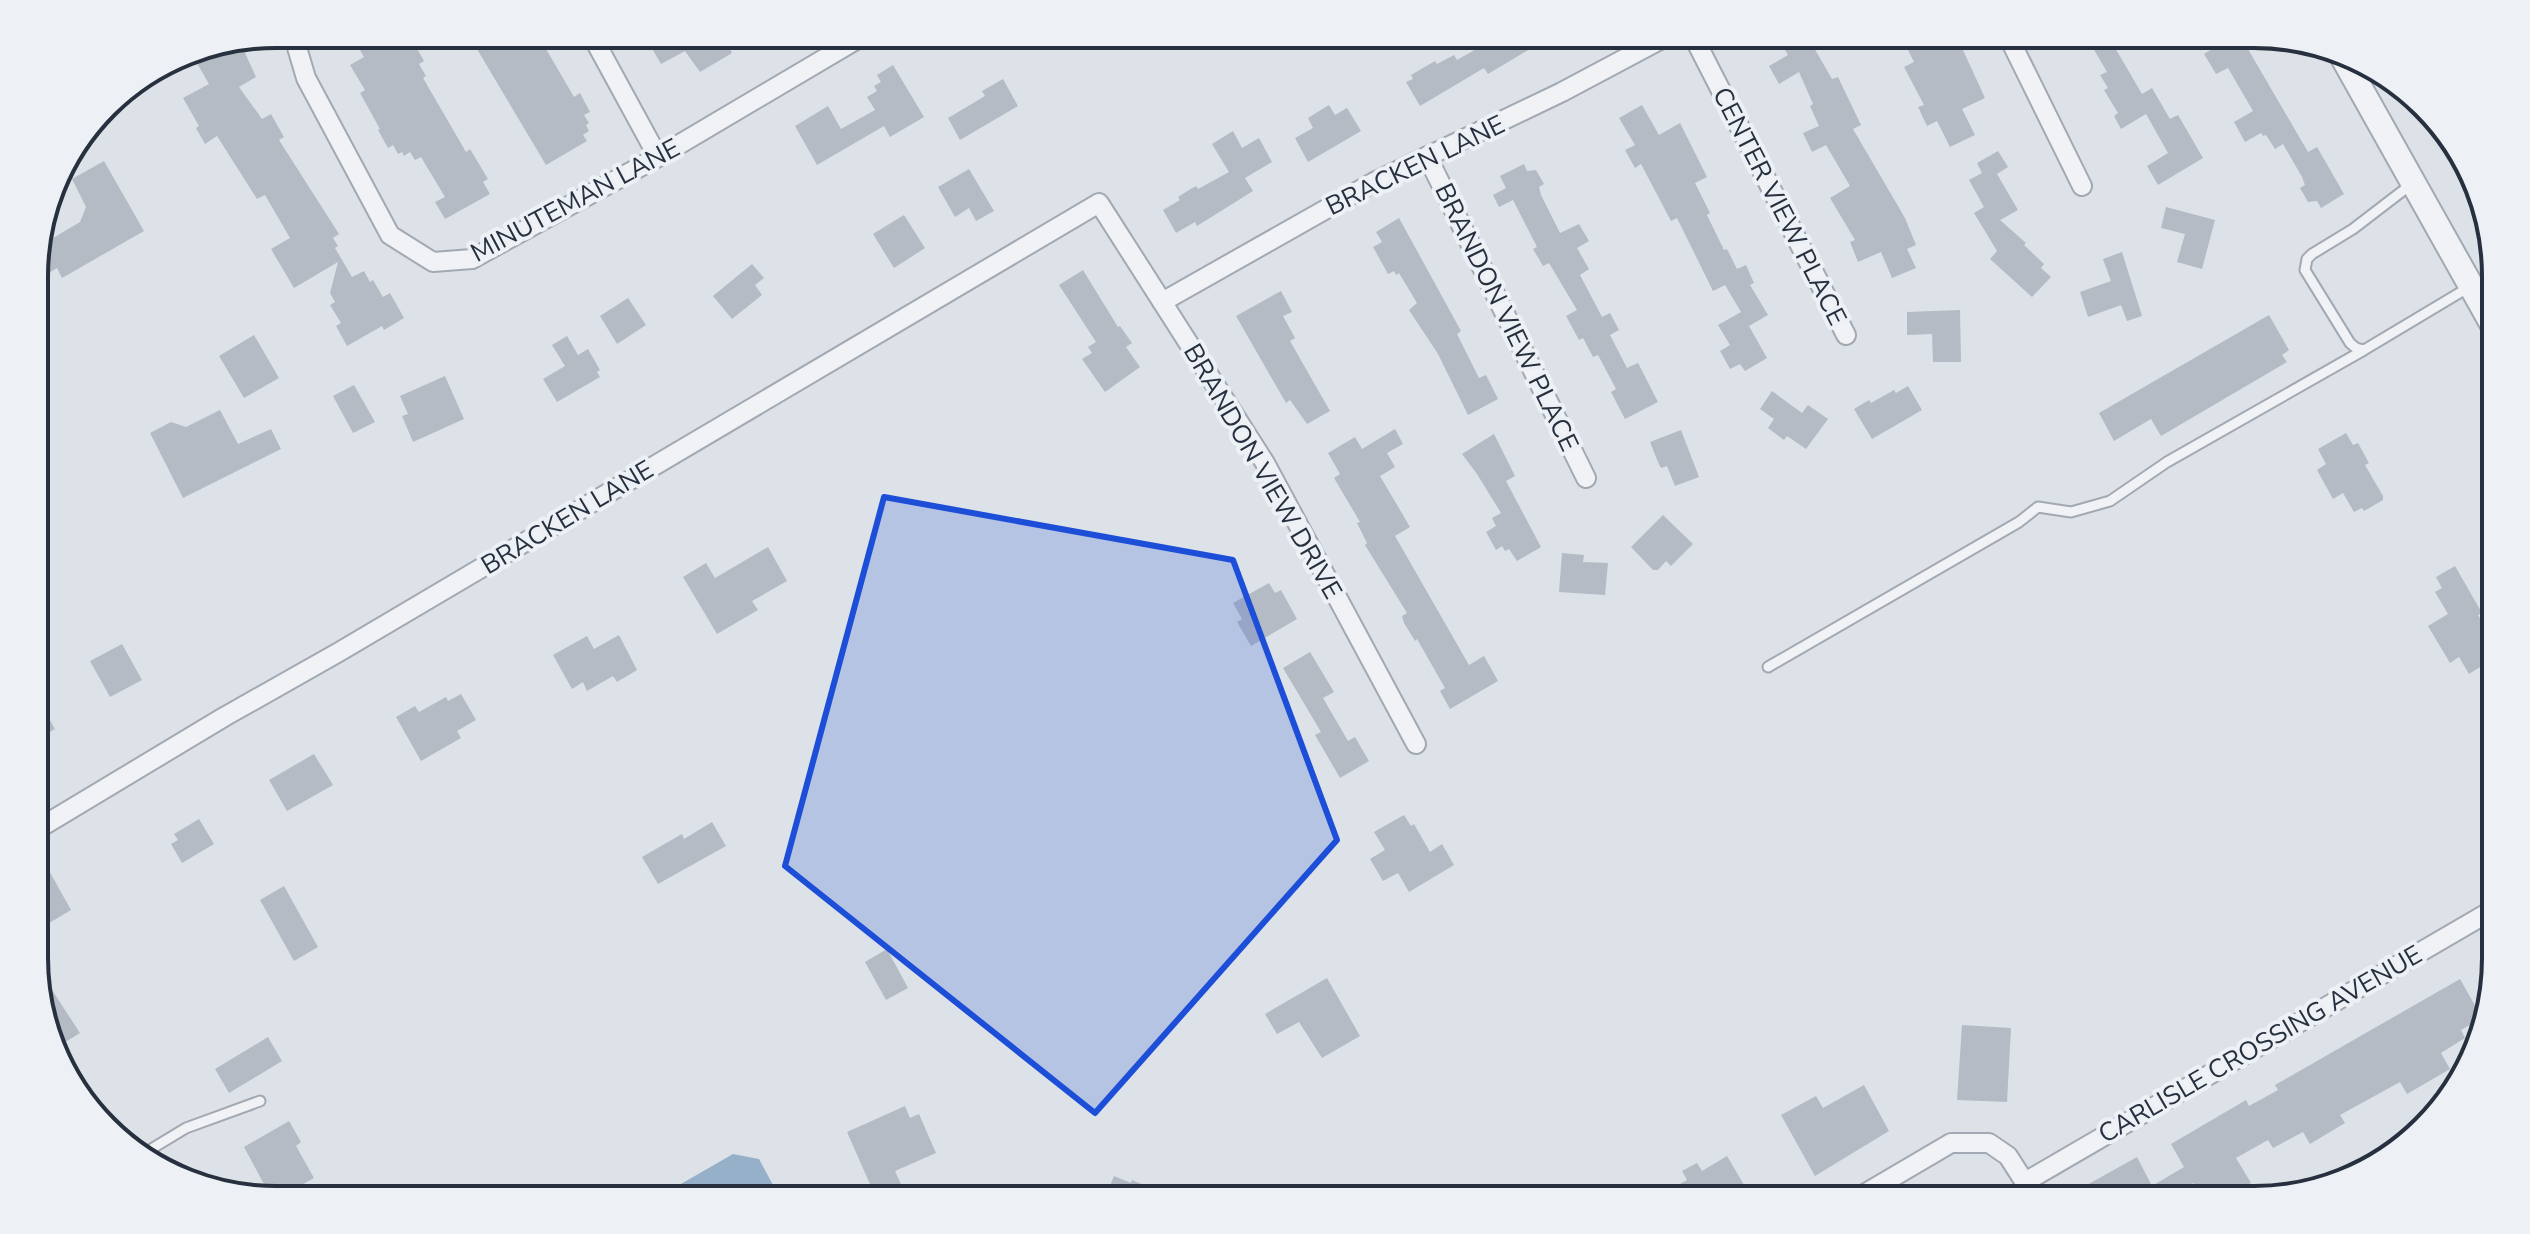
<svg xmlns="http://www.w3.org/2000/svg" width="2530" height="1234" viewBox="0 0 2530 1234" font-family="'Nunito Sans',sans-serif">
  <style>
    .water { fill: #96b0ca }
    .building { fill: #b4bbc5 }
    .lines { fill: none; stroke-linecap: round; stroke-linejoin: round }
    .service-casing { stroke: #a2a9b2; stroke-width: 13 }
    .minor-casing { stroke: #a2a9b2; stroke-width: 22 }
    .tertiary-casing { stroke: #a2a9b2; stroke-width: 28 }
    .service { stroke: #f0f2f6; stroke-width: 9 }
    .minor { stroke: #f0f2f6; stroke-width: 18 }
    .tertiary { stroke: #f0f2f6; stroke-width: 24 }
    .marked { fill: #1d4ed8; fill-opacity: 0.2; stroke: #1d4ed8; stroke-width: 6; stroke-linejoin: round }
    .labels { text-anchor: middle; stroke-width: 8; stroke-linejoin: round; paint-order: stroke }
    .street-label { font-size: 26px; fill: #26303f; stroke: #edf1f6 }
    .rim { fill: none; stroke: #26303f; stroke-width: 4 }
  </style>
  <rect width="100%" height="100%" fill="#dde2e8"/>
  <path class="water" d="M 733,1154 L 759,1159 L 781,1200 L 653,1200 Z"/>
  <path class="building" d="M 351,34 L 402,34 L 405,39 L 410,36 L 424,61 L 419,64 L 426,76 L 423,78 L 466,152 L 470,149 L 488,179 L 483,182 L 490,194 L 445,219 L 435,202 L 445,197 L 421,157 L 415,160 L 410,152 L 404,156 L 402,152 L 398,154 L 393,145 L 388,148 L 378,130 L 380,129 L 360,93 L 365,90 L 350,65 L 364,57 Z
    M 468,34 L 545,34 L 552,46 L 546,49 L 574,97 L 580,93 L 590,112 L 584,115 L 589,123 L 586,125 L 589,131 L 583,135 L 587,141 L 546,165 Z
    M 670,34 L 721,34 L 732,53 L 700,72 L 685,51 L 661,64 L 650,45 Z
    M 1489,34 L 1555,34 L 1488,74 L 1484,68 L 1420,106 L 1406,82 L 1413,79 L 1411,75 L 1435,61 L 1437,64 L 1454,55 L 1457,60 L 1492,40 Z
    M 1776,34 L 1806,34 L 1832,79 L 1838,77 L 1861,125 L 1853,129 L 1905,218 L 1916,245 L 1907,249 L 1916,268 L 1892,278 L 1881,252 L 1858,262 L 1850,242 L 1855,240 L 1830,198 L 1850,186 L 1826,145 L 1812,152 L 1803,133 L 1819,126 L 1810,106 L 1813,104 L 1799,72 L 1779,84 L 1769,66 L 1788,55 Z
    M 1900,34 L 1929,34 L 1936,48 L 1957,37 L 1985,98 L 1962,109 L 1975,135 L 1950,147 L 1937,121 L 1927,126 L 1918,107 L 1924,105 L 1904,67 L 1914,62 Z
    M 2085,34 L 2134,34 L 2114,46 L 2142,94 L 2152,88 L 2170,119 L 2178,115 L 2203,158 L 2158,185 L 2147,166 L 2168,153 L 2146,114 L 2121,129 L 2114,116 L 2118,113 L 2104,90 L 2108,88 L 2100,75 L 2107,72 Z
    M 2205,34 L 2236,34 L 2242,46 L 2245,44 L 2308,152 L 2317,147 L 2344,194 L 2321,208 L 2317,201 L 2308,202 L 2300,188 L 2305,185 L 2302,177 L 2283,144 L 2275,149 L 2266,135 L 2263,136 L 2261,133 L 2245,142 L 2234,122 L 2253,111 L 2228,68 L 2216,74 L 2204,54 L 2212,49 Z
    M 271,35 L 272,38 L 245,53 L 256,77 L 239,87 L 262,119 L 271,114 L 284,137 L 279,140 L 339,234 L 333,238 L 338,246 L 335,248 L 352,277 L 364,271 L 370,282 L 373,280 L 383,297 L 390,293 L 404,318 L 384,330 L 382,326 L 347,346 L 336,326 L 341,323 L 330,305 L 335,302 L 330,293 L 338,262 L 294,288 L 271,249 L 290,238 L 265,195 L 257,199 L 217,136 L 205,144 L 196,128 L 199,126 L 183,98 L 209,84 L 190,51 Z
    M 893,65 L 924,117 L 890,137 L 884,126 L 817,165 L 795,126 L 828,106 L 841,129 L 875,110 L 867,97 L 877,91 L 874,86 L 881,82 L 877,75 Z
    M 1003,79 L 1018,106 L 960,140 L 948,118 L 985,96 L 982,91 Z
    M 1329,105 L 1335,115 L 1347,108 L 1361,131 L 1308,162 L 1295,138 L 1313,128 L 1308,118 Z
    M 1642,105 L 1659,135 L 1680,123 L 1707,177 L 1695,183 L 1710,213 L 1707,215 L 1724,250 L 1727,249 L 1737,269 L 1746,265 L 1754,283 L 1750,285 L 1768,315 L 1749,326 L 1767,358 L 1745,371 L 1740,364 L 1730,369 L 1720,351 L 1730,345 L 1718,325 L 1741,312 L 1725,285 L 1713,291 L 1677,218 L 1671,221 L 1641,164 L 1635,168 L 1625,150 L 1635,145 L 1619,118 Z
    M 1233,131 L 1242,148 L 1259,138 L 1272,162 L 1245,178 L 1253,191 L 1197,226 L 1195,222 L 1176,233 L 1163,210 L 1180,200 L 1178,197 L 1189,190 L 1196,186 L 1198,189 L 1229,172 L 1212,144 Z
    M 1998,151 L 2008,167 L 1997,174 L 2018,210 L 2000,220 L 2026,243 L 2024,245 L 2044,264 L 2041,268 L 2051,277 L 2032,297 L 1990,259 L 1997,251 L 1974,213 L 1984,207 L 1969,180 L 1982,173 L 1977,163 Z
    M 104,161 L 144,231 L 62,278 L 57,268 L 40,278 L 35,268 L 36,252 L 45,247 L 43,244 L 80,222 L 86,207 L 72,179 Z
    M 1524,164 L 1527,171 L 1536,170 L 1544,184 L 1539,187 L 1541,195 L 1560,233 L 1579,224 L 1589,241 L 1577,248 L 1589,269 L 1580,275 L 1602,317 L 1610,313 L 1619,330 L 1610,335 L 1627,368 L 1638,363 L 1658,402 L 1625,419 L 1611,392 L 1616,389 L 1598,355 L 1593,357 L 1583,338 L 1579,340 L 1566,316 L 1577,310 L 1549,263 L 1543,266 L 1533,249 L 1537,247 L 1513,200 L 1499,207 L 1493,195 L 1506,188 L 1500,176 Z
    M 969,169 L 994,211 L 976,221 L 969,208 L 955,217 L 938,187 Z
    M 2166,207 L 2215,220 L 2202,269 L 2177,262 L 2185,234 L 2161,228 Z
    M 904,215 L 925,248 L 894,268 L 873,234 Z
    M 1399,218 L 1461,331 L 1457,334 L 1479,378 L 1486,375 L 1498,399 L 1468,415 L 1438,354 L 1409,310 L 1417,303 L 1399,273 L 1396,275 L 1394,271 L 1388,274 L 1373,247 L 1382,242 L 1376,232 Z
    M 2122,252 L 2142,316 L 2127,321 L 2121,305 L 2088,317 L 2080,292 L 2111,281 L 2103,259 Z
    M 752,264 L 764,278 L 755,285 L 762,295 L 732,319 L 713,296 Z
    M 1083,270 L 1118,327 L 1120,326 L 1132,343 L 1126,347 L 1140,367 L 1105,392 L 1082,359 L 1092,353 L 1088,347 L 1096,342 L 1059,285 Z
    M 1281,291 L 1292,312 L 1283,316 L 1295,338 L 1290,341 L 1330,411 L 1307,424 L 1290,400 L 1286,403 L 1236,316 Z
    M 628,298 L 646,325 L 617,344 L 600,316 Z
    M 1960,310 L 1961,362 L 1933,362 L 1932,334 L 1907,335 L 1907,312 Z
    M 2269,315 L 2289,350 L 2282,355 L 2287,362 L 2161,436 L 2151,419 L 2114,441 L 2099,413 Z
    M 254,335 L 279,378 L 244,398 L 219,356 Z
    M 567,336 L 578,355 L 588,349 L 600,370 L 597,372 L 600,377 L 557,402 L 543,379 L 565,366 L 552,345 Z
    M 445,376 L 464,419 L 413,442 L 402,416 L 408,414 L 400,396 Z
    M 354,385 L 375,422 L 353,433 L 333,396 Z
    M 1908,386 L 1922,410 L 1872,439 L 1854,409 L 1869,400 L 1871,403 L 1894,390 L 1896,393 Z
    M 1772,391 L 1802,413 L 1808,405 L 1828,419 L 1806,449 L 1787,436 L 1784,440 L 1768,428 L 1774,419 L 1760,409 Z
    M 220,410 L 238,444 L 271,429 L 281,449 L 183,498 L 150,433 L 171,422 L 186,427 Z
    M 1395,429 L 1403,444 L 1387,453 L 1395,467 L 1380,476 L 1410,527 L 1395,536 L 1469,665 L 1484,656 L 1498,681 L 1450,709 L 1440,691 L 1445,688 L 1417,639 L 1415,641 L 1404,623 L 1402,616 L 1407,613 L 1365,545 L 1367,543 L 1357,523 L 1360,522 L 1334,478 L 1340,474 L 1328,453 L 1355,437 L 1362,449 Z
    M 1681,430 L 1699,477 L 1675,486 L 1667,466 L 1661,468 L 1658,462 L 1650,442 Z
    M 2346,433 L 2353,445 L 2358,443 L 2369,463 L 2365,465 L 2383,496 L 2383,500 L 2364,511 L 2362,508 L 2354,512 L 2343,493 L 2333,499 L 2317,470 L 2326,464 L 2318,449 Z
    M 1494,434 L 1515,476 L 1506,481 L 1541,547 L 1517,561 L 1509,549 L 1505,551 L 1502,546 L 1496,550 L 1486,532 L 1496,526 L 1492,518 L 1501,513 L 1477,474 L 1462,454 Z
    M 1663,515 L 1693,544 L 1671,566 L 1666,561 L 1658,570 L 1653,570 L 1631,547 Z
    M 768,547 L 787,581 L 752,601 L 758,610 L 717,634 L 683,577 L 706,563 L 715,578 Z
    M 1562,553 L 1584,555 L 1583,562 L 1608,563 L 1605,595 L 1559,592 Z
    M 2455,566 L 2482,613 L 2478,615 L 2492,638 L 2482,644 L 2491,660 L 2469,674 L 2459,657 L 2450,663 L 2428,626 L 2448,614 L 2435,592 L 2442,588 L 2436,577 Z
    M 1269,583 L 1275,593 L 1281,590 L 1297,619 L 1251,646 L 1237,622 L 1242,619 L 1233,603 Z
    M 619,635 L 637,670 L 617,682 L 613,676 L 587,691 L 583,682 L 572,689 L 553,655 L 587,636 L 594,649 Z
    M 122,644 L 142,680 L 110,697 L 90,661 Z
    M 1310,652 L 1334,692 L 1323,698 L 1348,741 L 1355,737 L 1369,761 L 1340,778 L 1315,735 L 1321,732 L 1283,668 Z
    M 461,694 L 476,720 L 457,731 L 461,738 L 421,761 L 396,717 L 415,706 L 419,712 L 446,697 L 448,701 Z
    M 36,696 L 55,729 L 36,740 Z
    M 314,754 L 333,785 L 287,811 L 269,780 Z
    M 1404,815 L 1411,826 L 1414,824 L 1430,852 L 1442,844 L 1454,865 L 1409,892 L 1398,873 L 1383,881 L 1370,859 L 1385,850 L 1374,832 Z
    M 199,819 L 214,844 L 182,863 L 171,844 L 178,840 L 174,834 Z
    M 712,822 L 726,846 L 658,884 L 642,857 L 682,834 L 684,839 Z
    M 47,867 L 71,910 L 36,931 L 36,873 Z
    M 284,886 L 318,947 L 294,961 L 260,900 Z
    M 887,949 L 908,988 L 886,1000 L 865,962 Z
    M 1327,978 L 1360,1036 L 1322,1058 L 1299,1022 L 1277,1034 L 1265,1014 Z
    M 2460,979 L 2482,1018 L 2461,1030 L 2465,1038 L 2441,1053 L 2450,1069 L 2407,1094 L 2400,1082 L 2340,1115 L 2345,1123 L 2310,1144 L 2303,1132 L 2273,1148 L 2268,1140 L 2236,1158 L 2251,1183 L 2223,1200 L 2202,1200 L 2193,1183 L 2164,1200 L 2060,1200 L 2137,1157 L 2152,1186 L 2184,1167 L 2171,1144 L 2246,1100 L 2249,1106 L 2278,1090 L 2275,1085 Z
    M 52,990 L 80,1033 L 59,1046 L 40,999 Z
    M 1962,1025 L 2011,1028 L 2007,1102 L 1957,1100 Z
    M 268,1037 L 282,1061 L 229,1093 L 215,1069 Z
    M 1864,1085 L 1889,1131 L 1815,1176 L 1781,1115 L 1816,1096 L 1823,1108 Z
    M 905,1106 L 910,1118 L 919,1114 L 936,1153 L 895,1171 L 905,1193 L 888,1200 L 877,1200 L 847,1132 Z
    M 289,1121 L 301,1142 L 296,1146 L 314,1178 L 275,1200 L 272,1199 L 244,1147 Z
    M 1727,1156 L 1753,1200 L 1652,1200 L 1687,1180 L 1682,1171 L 1697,1163 L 1702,1171 Z
    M 1114,1176 L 1131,1183 L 1132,1180 L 1179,1200 L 1104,1200 Z"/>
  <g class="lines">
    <g class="service-casing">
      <path id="service" d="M 2413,183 L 2353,229 L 2312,254 L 2307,259 L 2305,270 L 2350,343 L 2356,348 L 2364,350 L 2471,286
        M 1768,667 L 2019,522 L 2038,507 L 2071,512 L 2110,501 L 2167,462 L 2364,350
        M 143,1154 L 186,1128 L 260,1101"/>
    </g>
    <g class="minor-casing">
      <path id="minor" d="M 293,34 L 306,78 L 390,235 L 433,262 L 472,259 L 658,157 L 866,34
        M 591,34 L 658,157
        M 1692,34 L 1846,335
        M 2007,34 L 2082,186
        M 1427,156 L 1586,478
        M 1162,302 L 1374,182 L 1562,92 L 1671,34
        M 36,830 L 224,717 L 339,652 L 1099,203 L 1265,463 L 1416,744
        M 2025,1182 L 2496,908
        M 1854,1200 L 1951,1143 L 1989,1143 L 2008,1156 L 2036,1200"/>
    </g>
    <g class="tertiary-casing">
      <path id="tertiary" d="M 2341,54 L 2494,327"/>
    </g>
    <use href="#service" class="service"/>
    <use href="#minor" class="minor"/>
    <use href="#tertiary" class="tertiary"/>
  </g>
  <path class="marked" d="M 884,497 L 1233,560 L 1337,840 L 1095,1113 L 785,866 Z"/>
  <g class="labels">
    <g class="street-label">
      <text transform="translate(1415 165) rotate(-26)" y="9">BRACKEN LANE</text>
      <text transform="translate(575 200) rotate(-28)" y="9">MINUTEMAN LANE</text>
      <text transform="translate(1780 206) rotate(63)" y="9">CENTER VIEW PLACE</text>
      <text transform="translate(1507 317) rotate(64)" y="9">BRANDON VIEW PLACE</text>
      <text transform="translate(1263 471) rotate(60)" y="9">BRANDON VIEW DRIVE</text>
      <text transform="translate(567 517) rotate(-31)" y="9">BRACKEN LANE</text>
      <text transform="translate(2260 1044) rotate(-30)" y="9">CARLISLE CROSSING AVENUE</text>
    </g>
  </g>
  <path d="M0 0H2530V1234H0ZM276 48H2254A228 228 0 0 1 2482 276V958A228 228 0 0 1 2254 1186H276A228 228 0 0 1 48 958V276A228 228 0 0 1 276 48Z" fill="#edf1f6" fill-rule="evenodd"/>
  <path class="rim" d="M276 48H2254A228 228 0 0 1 2482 276V958A228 228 0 0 1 2254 1186H276A228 228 0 0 1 48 958V276A228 228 0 0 1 276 48Z"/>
</svg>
